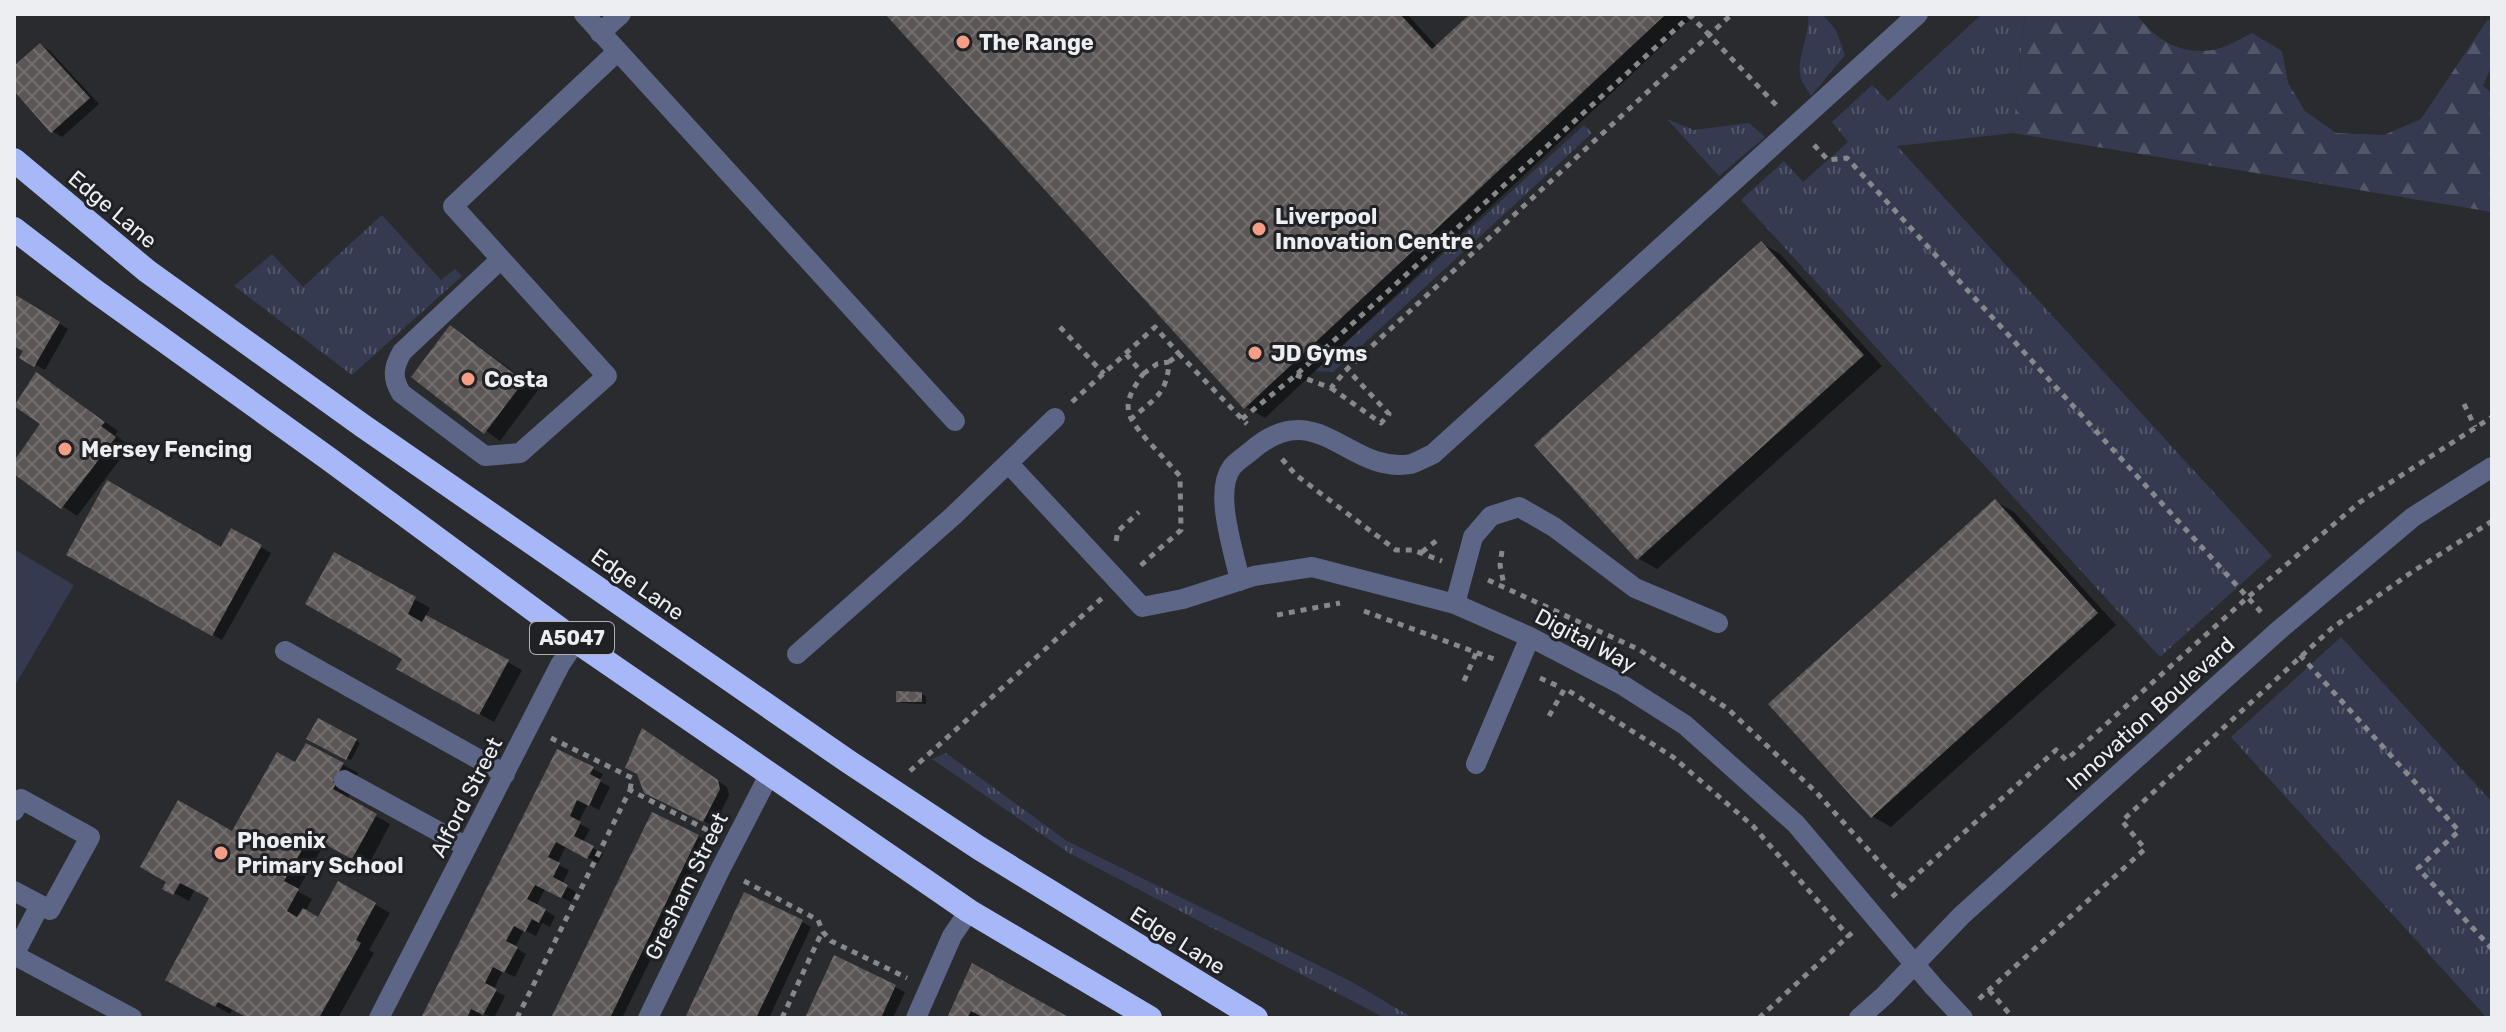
<svg xmlns="http://www.w3.org/2000/svg" width="2506" height="1032" viewBox="0 0 2506 1032" font-family="Rubik,sans-serif">
  <style>
    .grass { fill: url(#grass-tufts) }
    .forest { fill: url(#forest-firs) }
    .pitch { fill: #353a51 }
    .shadow { fill: #0007 }
    .building { fill: url(#building-cross-hatch) }
    .lines { fill: none; stroke-linecap: round; stroke-linejoin: round }
    .path { stroke: #87888b; stroke-width: 5; stroke-dasharray: 6 6; stroke-linecap: butt }
    .minor { stroke: #5d6686; stroke-width: 20 }
    .highway { stroke: #a7b8f8; stroke-width: 24 }
    .poi-dot { fill: #f49e87; stroke: #202124; stroke-width: 3 }
    .labels { text-anchor: middle; stroke-width: 6; stroke-linejoin: round; paint-order: stroke }
    .shield { fill: #202124; stroke: #b0b0b4; stroke-width: 2 }
    .shield-label { font-size: 20px; font-weight: bold; fill: #edeef1 }
    .poi-label { font-size: 22px; font-weight: bold; fill: #edeef1; stroke: #202124; text-anchor: start }
    .street-label { font-size: 22px; fill: #edeef1; stroke: #202124 }
  </style>
  <defs>
    <pattern id="grass-tufts" width="24" height="20" patternUnits="userSpaceOnUse" patternTransform="scale(2)"><rect width="24" height="20" fill="#353a51"/><path d="M3 7l-1-3M5 7V3M7 7l1-3M15 17l-1-3M17 17v-4M19 17l1-3" fill="none" stroke="#53576a"/></pattern>
    <pattern id="forest-firs" width="22" height="20" patternUnits="userSpaceOnUse" patternTransform="scale(2)"><rect width="22" height="20" fill="#353a51"/><path d="M5 1l3.5 6h-7zM16 11l3.5 6h-7z" fill="#53576a"/></pattern>
    <pattern id="building-cross-hatch" width="8" height="8" patternUnits="userSpaceOnUse" patternTransform="scale(2)"><rect width="8" height="8" fill="#5c5756"/><path d="M0 0l8 8M0 8l8-8" fill="none" stroke="#746f6f"/></pattern>
  </defs>
  <rect width="100%" height="100%" fill="#2a2b2e"/>
  <path class="grass" d="M 1808,14 L 1822,14 L 1836,30 L 1845,55 L 1811,96 C 1808,91 1803,84 1801,79 C 1795,59 1811,35 1808,14 Z
    M 1982,14 L 2025,14 L 2013,133 L 1897,146 L 2272,556 L 2160,657 L 1741,200 L 1784,161 L 1803,182 L 1848,142 L 1832,122 L 1872,85 L 1888,101 Z
    M 1667,119 L 1694,130 L 1749,123 L 1765,137 L 1719,176 Z
    M 1584,125 L 1592,133 L 1333,372 L 1315,371 Z
    M 382,215 L 441,280 L 455,269 L 462,276 L 352,375 L 234,286 L 272,254 L 303,287 Z
    M 2341,637 L 2492,802 L 2492,1018 L 2487,1018 L 2231,737 Z
    M 946,753 L 1067,841 L 1352,982 L 1413,1018 L 1385,1018 L 1069,853 L 932,759 Z"/>
  <path class="forest" d="M 2025,14 L 2136,14 C 2155,40 2183,57 2217,49 C 2229,46 2241,38 2252,33 L 2282,51 L 2288,83 L 2305,111 L 2336,133 L 2384,135 L 2421,119 L 2488,19 L 2492,22 L 2492,65 L 2483,86 L 2492,93 L 2492,212 L 2013,133 Z"/>
  <path class="pitch" d="M 14,549 L 74,585 L 14,687 Z"/>
  <path class="shadow" d="M 888,14 L 1407,14 L 1437,47 L 1472,14 L 1696,14 L 1265,418 L 1246,407 Z
    M 41,45 L 50,51 L 99,104 L 62,137 L 52,131 L 14,88 L 14,69 Z
    M 1761,243 L 1780,254 L 1882,366 L 1657,569 L 1638,558 Z
    M 14,294 L 68,329 L 45,370 L 22,357 L 25,351 L 14,345 Z
    M 465,336 L 538,390 L 500,441 L 414,377 Z
    M 51,383 L 118,431 L 115,435 L 130,446 L 77,516 L 14,472 L 14,464 L 43,424 Z
    M 1995,501 L 2014,512 L 2116,625 L 1891,827 L 1872,816 Z
    M 232,531 L 271,553 L 222,640 L 145,597 L 222,549 Z
    M 334,554 L 430,608 L 425,617 L 522,670 L 494,722 L 399,669 L 404,658 Z
    M 921,694 L 926,696 L 926,704 L 902,703 L 898,701 Z
    M 319,721 L 360,743 L 351,760 L 309,738 Z
    M 652,737 L 727,787 L 729,795 L 714,826 L 656,798 Z
    M 307,745 L 358,773 L 347,792 L 350,794 L 347,800 L 390,824 L 368,866 L 325,843 L 297,891 L 312,899 L 305,912 L 319,920 L 339,884 L 390,913 L 369,950 L 374,953 L 338,1018 L 251,1018 L 233,1008 L 230,1014 L 167,979 L 211,898 L 195,889 L 189,901 L 165,888 L 232,834 L 296,765 Z
    M 558,751 L 603,774 L 599,781 L 610,787 L 599,810 L 588,804 L 578,823 L 590,829 L 583,842 L 603,854 L 598,863 L 566,846 L 557,864 L 569,870 L 562,884 L 576,892 L 571,902 L 545,889 L 536,906 L 555,916 L 550,927 L 542,923 L 536,936 L 524,930 L 515,947 L 526,954 L 515,977 L 503,971 L 498,980 L 494,990 L 505,996 L 494,1018 L 482,1013 L 479,1018 L 424,1018 Z
    M 698,836 L 708,842 L 622,1018 L 554,1018 Z
    M 802,922 L 811,927 L 769,1018 L 687,1018 Z
    M 973,966 L 1065,1018 L 988,1018 L 982,1014 L 980,1018 L 951,1018 Z
    M 895,987 L 905,992 L 893,1018 L 807,1018 Z"/>
  <path class="building" d="M 885,14 L 1400,14 L 1432,49 L 1470,14 L 1666,14 L 1244,409 Z
    M 40,43 L 90,98 L 51,133 L 14,91 L 14,66 Z
    M 1761,241 L 1864,355 L 1637,560 L 1534,445 Z
    M 14,294 L 60,322 L 34,367 L 19,358 L 23,351 L 14,346 Z
    M 450,325 L 524,381 L 484,434 L 411,377 Z
    M 36,372 L 105,422 L 101,426 L 116,437 L 61,509 L 14,474 L 14,461 L 40,424 L 14,406 Z
    M 107,480 L 221,547 L 231,528 L 262,545 L 212,636 L 66,555 Z
    M 1995,499 L 2098,613 L 1871,818 L 1768,704 Z
    M 334,552 L 416,597 L 408,614 L 422,622 L 426,615 L 509,660 L 479,715 L 396,669 L 402,659 L 305,604 Z
    M 896,691 L 922,692 L 922,702 L 896,702 Z
    M 318,718 L 357,739 L 346,760 L 306,739 Z
    M 642,728 L 718,780 L 720,789 L 703,822 L 644,793 L 637,774 L 625,768 Z
    M 306,743 L 344,763 L 333,782 L 336,784 L 333,789 L 377,814 L 352,859 L 310,836 L 284,881 L 299,889 L 287,911 L 297,917 L 303,908 L 318,917 L 338,881 L 376,903 L 356,940 L 361,943 L 319,1018 L 248,1018 L 218,1002 L 215,1007 L 165,980 L 209,898 L 180,883 L 173,895 L 162,889 L 166,882 L 140,867 L 178,800 L 232,831 L 277,752 L 295,762 Z
    M 557,749 L 594,767 L 590,774 L 601,780 L 589,806 L 577,800 L 570,816 L 581,822 L 574,836 L 594,846 L 587,859 L 556,842 L 548,857 L 560,863 L 553,877 L 568,885 L 561,898 L 535,885 L 527,899 L 546,909 L 539,923 L 532,919 L 525,932 L 514,926 L 506,941 L 518,947 L 504,973 L 493,967 L 485,983 L 497,989 L 483,1015 L 471,1009 L 468,1016 L 473,1018 L 421,1018 Z
    M 652,812 L 699,835 L 610,1018 L 551,1018 Z
    M 744,892 L 803,920 L 756,1018 L 685,1018 Z
    M 834,955 L 896,985 L 881,1018 L 805,1018 Z
    M 972,963 L 995,976 L 1070,1018 L 984,1018 L 971,1011 L 967,1018 L 947,1018 Z"/>
  <g class="lines">
    <path class="path" d="M 1689,14 L 1777,106
      M 1814,145 L 1828,160 L 1847,158 L 2261,612
      M 1060,327 L 1104,374
      M 1126,354 L 1143,374 C 1121,405 1124,414 1148,441 C 1159,453 1169,464 1180,476 L 1181,530 L 1140,566
      M 1169,362 L 1179,354 L 1247,424
      M 1296,375 L 1331,388 L 1347,369 L 1732,14
      M 1331,388 L 1381,423 L 1389,414 L 1347,369
      M 1072,402 L 1155,327 L 1179,354
      M 2464,404 L 2475,427
      M 1242,419 L 1296,375 L 1692,14
      M 1130,420 C 1153,399 1167,396 1169,362 L 1157,364 L 1143,374
      M 1282,459 L 1296,475 L 1396,550 L 1413,550 L 1442,561
      M 1116,541 L 1118,531 L 1139,512
      M 1502,551 L 1500,565 L 1504,585
      M 1422,552 L 1436,541
      M 1488,580 L 1640,650 L 1728,709 L 1816,792 L 1902,887
      M 1364,611 L 1494,659
      M 1277,615 L 1340,603
      M 2300,655 L 2459,831 L 2418,868 L 2492,949
      M 1540,678 L 1560,687
      M 1464,681 L 1477,651
      M 1569,691 L 1673,757 L 1753,826 L 1849,937
      M 1549,716 L 1565,688
      M 551,738 L 632,778 L 630,790
      M 910,771 L 1102,598
      M 744,881 L 818,920 L 823,932 L 831,941 L 907,978
      M 1892,897 L 2056,750 L 2066,760 L 2247,598 L 2360,502 L 2492,417
      M 1989,990 L 2013,1018
      M 1979,999 L 2145,849 L 2122,821 L 2332,628 L 2412,572 L 2492,521
      M 517,1018 L 630,790 L 713,833
      M 782,1018 L 822,932
      M 1759,1018 L 1855,930"/>
    <path class="minor" d="M 584,14 L 955,421
      M 600,33 L 621,14
      M 501,259 L 402,352 C 393,368 392,378 401,393 L 485,456 L 520,453 L 607,376 L 588,355 L 453,206 L 618,51
      M 1009,464 L 1142,607 L 1183,599 L 1254,576 L 1312,567 L 1455,604 L 1530,637 L 1624,686 L 1685,725 L 1796,824 L 1933,986 L 1963,1018
      M 1240,581 C 1234,551 1213,492 1232,467 C 1237,461 1245,456 1251,451 C 1318,393 1348,475 1411,464 C 1418,462 1426,457 1433,454 L 1918,14
      M 1455,604 L 1473,537 L 1491,516 L 1519,507 L 1554,527 L 1635,588 L 1718,623
      M 285,651 L 505,774
      M 797,654 L 953,516 L 1055,418
      M 1476,764 L 1530,637
      M 344,780 L 467,847
      M 14,811 L 21,799 L 90,837 L 50,910 L 14,891
      M 14,955 L 132,1018
      M 14,955 L 40,905
      M 379,1018 L 560,665 L 576,641
      M 648,1018 L 720,870 L 769,775
      M 916,1018 L 952,936 L 969,911
      M 1859,1018 L 1884,996 L 1962,915 L 2278,631 L 2413,517 L 2492,467"/>
    <path class="highway" d="M 14,160 L 147,271 L 363,426 L 849,762 L 979,848 L 1256,1018
      M 14,229 L 95,291 L 329,459 L 576,641 L 969,911 L 1150,1018"/>
  </g>
  <g class="poi-dot">
    <circle cx="963" cy="42" r="8"/>
    <circle cx="1259" cy="229" r="8"/>
    <circle cx="1255" cy="353" r="8"/>
    <circle cx="468" cy="379" r="8"/>
    <circle cx="65" cy="449" r="8"/>
    <circle cx="221" cy="853" r="8"/>
  </g>
  <g class="labels">
    <rect class="shield" x="530" y="622" width="84" height="32" rx="6"/>
    <g class="shield-label">
      <text x="572" y="645">A5047</text>
    </g>
    <g class="poi-label">
      <text x="979" y="50">The Range</text>
      <text x="1275" y="224">Liverpool<tspan x="1275" dy="25">Innovation Centre</tspan></text>
      <text x="1271" y="361">JD Gyms</text>
      <text x="484" y="387">Costa</text>
      <text x="81" y="457">Mersey Fencing</text>
      <text x="237" y="848">Phoenix<tspan x="237" dy="25">Primary School</tspan></text>
    </g>
    <g class="street-label">
      <text transform="translate(113 209) rotate(40)" y="8">Edge Lane</text>
      <text transform="translate(638 584) rotate(35)" y="8">Edge Lane</text>
      <text transform="translate(1586 640) rotate(28)" y="8">Digital Way</text>
      <text transform="translate(2150 713) rotate(-42)" y="8">Innovation Boulevard</text>
      <text transform="translate(466 797) rotate(-63)" y="8">Alford Street</text>
      <text transform="translate(686 886) rotate(-64)" y="8">Gresham Street</text>
      <text transform="translate(1178 940) rotate(32)" y="8">Edge Lane</text>
    </g>
  </g>
  <rect width="2506" height="1032" fill="none" stroke="#edeef1" stroke-width="32"/>
</svg>
